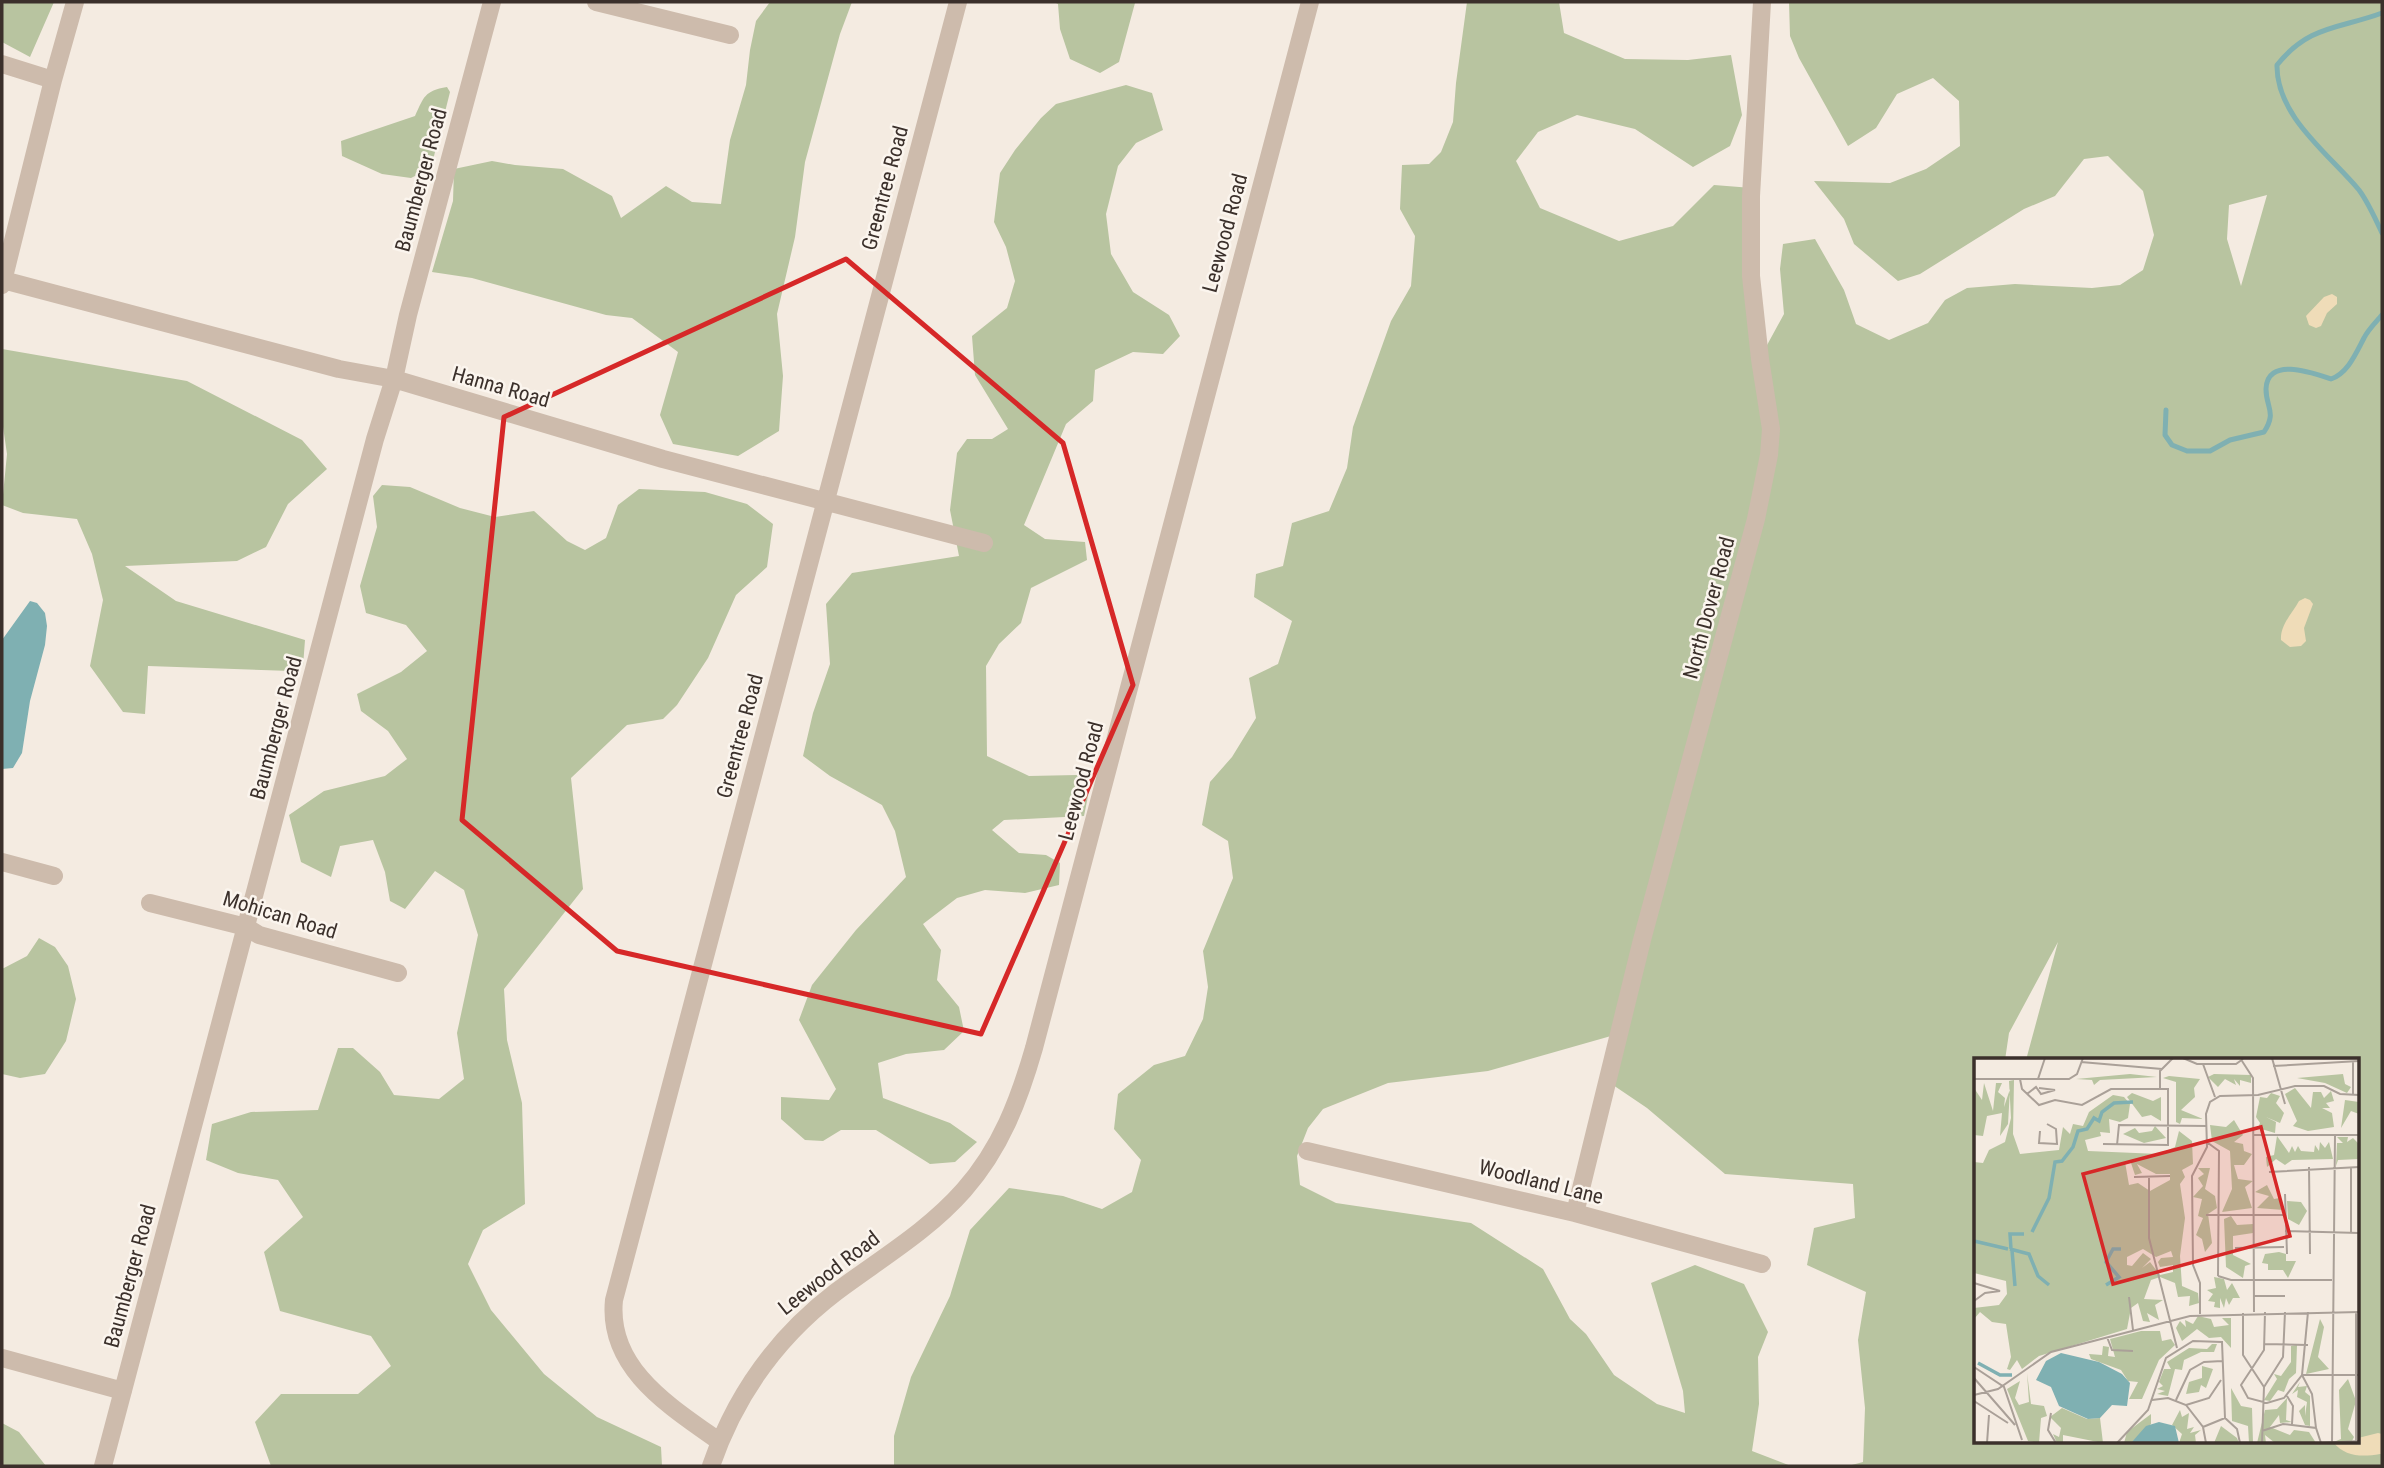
<svg xmlns="http://www.w3.org/2000/svg" width="2384" height="1468" viewBox="0 0 2384 1468" font-family="'Roboto Condensed',sans-serif">
  <style>
    .green { fill: #b8c4a0; fill-rule: evenodd }
    .sand { fill: #efdcb8 }
    .water { fill: #7fb0b2 }
    .lines { fill: none; stroke-linecap: round; stroke-linejoin: round }
    .stream { stroke: #7fb0b2; stroke-width: 5 }
    .minor { stroke: #cdbbac; stroke-width: 18 }
    .marked { fill: none; stroke: #d62828; stroke-width: 5; stroke-linejoin: round }
    .labels { text-anchor: middle; stroke-width: 5; stroke-linejoin: round; paint-order: stroke }
    .street-label { font-size: 21px; fill: #3b302b; stroke: #fbf5ee }
    .inset-river { fill: none; stroke: #7fb0b2; stroke-width: 3.5 }
    .inset-road { fill: none; stroke: #aaa098; stroke-width: 2 }
    .view { fill: #d62828; fill-opacity: 0.15; stroke: #d62828; stroke-width: 3.5 }
    .inset-edge { fill: none; stroke: #3b302b; stroke-width: 3.5 }
  </style>
  <rect width="100%" height="100%" fill="#f4ebe1"/>
  <path class="green" d="M 2,2 L 54,2 L 30,57 L 2,42 Z
    M 770,2 L 852,2 L 840,34 L 805,162 L 795,237 L 777,314 L 783,376 L 779,431 L 738,456 L 673,444 L 660,415 L 678,352 L 632,318 L 606,315 L 472,278 L 432,272 L 453,201 L 454,169 L 492,161 L 515,165 L 563,169 L 612,196 L 621,218 L 666,186 L 692,202 L 721,204 L 730,140 L 746,85 L 750,50 L 756,21 Z
    M 1054,2 L 1140,2 L 1135,3 L 1119,62 L 1100,73 L 1070,59 L 1060,29 L 1058,4 Z
    M 1467,2 L 1559,2 L 1564,33 L 1625,59 L 1688,60 L 1731,55 L 1742,115 L 1730,146 L 1693,167 L 1635,129 L 1577,115 L 1538,132 L 1516,161 L 1540,208 L 1619,241 L 1673,226 L 1714,185 L 1752,188 L 1760,358 L 1784,314 L 1780,269 L 1783,244 L 1815,239 L 1844,290 L 1856,324 L 1889,340 L 1928,323 L 1945,300 L 1967,288 L 2015,284 L 2092,288 L 2120,285 L 2143,270 L 2154,235 L 2143,191 L 2108,156 L 2084,159 L 2055,196 L 2024,209 L 1920,274 L 1898,281 L 1854,244 L 1844,219 L 1814,181 L 1890,183 L 1926,169 L 1960,146 L 1959,101 L 1933,78 L 1897,94 L 1876,128 L 1848,146 L 1799,58 L 1790,36 L 1789,2 L 2382,2 L 2382,1466 L 1848,1466 L 1863,1462 L 1865,1408 L 1858,1340 L 1866,1292 L 1807,1265 L 1814,1228 L 1855,1218 L 1853,1184 L 1725,1174 L 1647,1108 L 1613,1085 L 1618,1034 L 1488,1071 L 1388,1083 L 1323,1109 L 1308,1128 L 1297,1156 L 1300,1185 L 1336,1203 L 1471,1223 L 1543,1269 L 1570,1319 L 1586,1334 L 1614,1375 L 1657,1404 L 1685,1413 L 1683,1391 L 1651,1283 L 1695,1265 L 1744,1284 L 1768,1332 L 1758,1357 L 1759,1404 L 1752,1451 L 1791,1466 L 894,1466 L 894,1436 L 911,1377 L 950,1296 L 970,1230 L 1009,1188 L 1063,1196 L 1102,1209 L 1132,1192 L 1141,1160 L 1114,1129 L 1118,1094 L 1154,1065 L 1185,1056 L 1203,1019 L 1208,987 L 1203,951 L 1233,878 L 1228,841 L 1202,825 L 1210,782 L 1232,757 L 1256,718 L 1249,678 L 1278,664 L 1292,621 L 1254,597 L 1256,574 L 1283,566 L 1292,523 L 1329,511 L 1347,468 L 1353,427 L 1391,321 L 1411,286 L 1415,236 L 1400,209 L 1402,165 L 1429,164 L 1441,152 L 1453,122 L 1456,83 ZM 2267,195 L 2241,286 L 2227,239 L 2229,205 ZM 2058,942 L 2026,1060 L 2358,1060 L 2358,1442 L 1976,1442 L 1976,1060 L 2005,1060 L 2009,1033 Z
    M 1126,85 L 1152,93 L 1163,130 L 1136,143 L 1118,166 L 1106,214 L 1111,254 L 1133,292 L 1169,315 L 1180,336 L 1163,354 L 1133,352 L 1095,370 L 1093,401 L 1066,424 L 1024,525 L 1045,539 L 1085,542 L 1087,560 L 1031,588 L 1021,623 L 999,644 L 986,666 L 987,756 L 1029,776 L 1077,775 L 1089,791 L 1084,816 L 1004,820 L 992,830 L 1019,853 L 1046,855 L 1060,863 L 1059,885 L 1025,893 L 985,890 L 957,898 L 923,924 L 941,950 L 937,980 L 959,1007 L 964,1031 L 944,1050 L 906,1054 L 878,1063 L 883,1098 L 950,1123 L 977,1142 L 955,1162 L 930,1164 L 876,1130 L 841,1130 L 823,1141 L 805,1140 L 781,1119 L 781,1097 L 829,1100 L 836,1089 L 799,1020 L 812,985 L 856,930 L 906,877 L 895,831 L 882,805 L 830,776 L 803,756 L 813,713 L 830,664 L 826,604 L 852,573 L 959,556 L 950,510 L 957,453 L 967,439 L 992,439 L 1008,429 L 975,375 L 972,336 L 1007,308 L 1015,281 L 1006,247 L 994,222 L 1000,173 L 1015,150 L 1041,118 L 1056,104 Z
    M 447,87 L 450,92 L 431,168 L 411,178 L 382,174 L 342,156 L 341,141 L 415,116 C 424,97 424,91 447,87 Z
    M 2,349 L 187,381 L 302,440 L 327,469 L 288,504 L 266,547 L 237,561 L 125,566 L 176,601 L 305,640 L 303,666 L 291,671 L 148,666 L 145,714 L 123,712 L 90,666 L 103,600 L 92,554 L 77,519 L 23,513 L 2,505 L 7,454 L 2,420 Z
    M 382,485 L 410,487 L 460,508 L 495,517 L 534,511 L 567,541 L 585,550 L 606,538 L 618,505 L 639,489 L 705,492 L 747,504 L 773,524 L 767,567 L 736,595 L 708,658 L 677,705 L 663,719 L 627,725 L 571,778 L 583,889 L 504,989 L 507,1040 L 522,1103 L 525,1204 L 483,1230 L 468,1264 L 491,1310 L 544,1374 L 597,1417 L 661,1447 L 662,1466 L 271,1466 L 255,1422 L 281,1394 L 358,1394 L 391,1366 L 371,1336 L 280,1311 L 264,1252 L 303,1217 L 278,1180 L 238,1173 L 206,1160 L 212,1124 L 251,1112 L 318,1110 L 338,1048 L 353,1048 L 380,1072 L 394,1095 L 439,1099 L 464,1079 L 457,1033 L 478,935 L 464,890 L 435,871 L 405,909 L 390,901 L 385,872 L 373,840 L 340,846 L 331,877 L 301,862 L 289,815 L 324,791 L 385,776 L 407,759 L 388,731 L 361,711 L 357,694 L 401,672 L 427,651 L 406,625 L 366,613 L 360,586 L 377,527 L 373,496 Z
    M 39,938 L 55,947 L 68,966 L 76,999 L 66,1041 L 45,1074 L 20,1078 L 2,1074 L 2,969 L 27,956 Z
    M 2,1423 L 19,1432 L 46,1466 L 2,1466 Z"/>
  <path class="sand" d="M 2332,294 L 2337,297 L 2337,304 L 2327,313 L 2321,326 L 2316,328 L 2309,325 L 2306,316 L 2324,297 Z
    M 2305,598 L 2310,600 L 2313,604 L 2304,628 L 2306,641 L 2301,646 L 2290,647 L 2281,640 C 2280,625 2292,614 2299,601 Z
    M 2378,1433 L 2382,1434 L 2382,1454 L 2380,1454 C 2362,1457 2345,1457 2333,1442 L 2358,1442 L 2358,1438 Z"/>
  <path class="water" d="M 30,601 L 37,603 L 45,613 L 47,626 L 45,645 L 30,701 L 22,753 L 13,768 L 2,769 L 2,640 Z"/>
  <g class="lines">
    <path class="stream" d="M 2382,13 C 2339,29 2309,25 2277,65 C 2276,116 2329,154 2359,190 C 2368,202 2376,220 2382,233
      M 2166,410 L 2165,435 L 2172,445 L 2187,451 L 2210,451 L 2230,440 L 2264,432 C 2277,412 2266,408 2266,389 C 2267,356 2313,373 2331,379 C 2348,373 2356,353 2364,338 C 2368,330 2376,322 2382,315"/>
    <path class="minor" d="M 596,2 L 730,35
      M 2,64 L 53,80
      M 3,280 L 339,369 L 394,379 L 663,459 L 984,543
      M 2,285 L 53,80 L 75,2
      M 2,862 L 54,876
      M 150,903 L 246,927 L 259,935 L 398,973
      M 1307,1151 L 1575,1213 L 1762,1264
      M 1575,1213 L 1642,940 L 1756,519 L 1769,455 L 1771,429 L 1760,359 L 1751,276 L 1751,196 L 1762,2
      M 2,1358 L 123,1391
      M 720,1442 C 671,1407 607,1369 614,1300 L 958,2
      M 103,1466 L 375,439 L 394,379 L 408,315 L 492,2
      M 711,1466 C 735,1396 777,1337 836,1292 C 880,1259 928,1231 964,1190 C 1001,1148 1019,1100 1034,1048 L 1310,2"/>
  </g>
  <path class="marked" d="M 846,259 L 1063,443 L 1133,685 L 981,1034 L 617,951 L 462,820 L 504,417 Z"/>
  <g class="labels">
    <g class="street-label">
      <text transform="translate(421 180) rotate(-75)" y="7">Baumberger Road</text>
      <text transform="translate(885 188) rotate(-75)" y="7">Greentree Road</text>
      <text transform="translate(1225 233) rotate(-75)" y="7">Leewood Road</text>
      <text transform="translate(501 387) rotate(16)" y="7">Hanna Road</text>
      <text transform="translate(1709 608) rotate(-75)" y="7">North Dover Road</text>
      <text transform="translate(276 728) rotate(-75)" y="7">Baumberger Road</text>
      <text transform="translate(740 736) rotate(-75)" y="7">Greentree Road</text>
      <text transform="translate(1081 781) rotate(-75)" y="7">Leewood Road</text>
      <text transform="translate(280 915) rotate(17)" y="7">Mohican Road</text>
      <text transform="translate(1541 1182) rotate(14)" y="7">Woodland Lane</text>
      <text transform="translate(829 1273) rotate(-38)" y="7">Leewood Road</text>
      <text transform="translate(130 1276) rotate(-75)" y="7">Baumberger Road</text>
    </g>
  </g>
  <g transform="translate(1974 1058)">
    <rect width="385" height="385" fill="#f4ebe1"/>
    <path d="M 156,16 L 183,19 L 126,22 L 120,27 L 118,22 L 102,21 ZM 240,16 L 277,17 L 277,25 L 266,22 L 266,28 L 260,21 L 262,27 L 251,21 L 244,29 L 234,19 ZM 369,16 L 371,26 L 377,29 L 373,35 L 351,25 L 323,20 ZM 195,18 L 226,21 L 220,30 L 221,39 L 207,52 L 229,61 L 208,60 L 206,66 L 202,64 L 202,24 L 189,20 ZM 40,22 L 39,76 L 46,96 L 85,92 L 89,69 L 96,76 L 99,66 L 109,68 L 115,54 L 139,37 L 150,39 L 156,46 L 154,60 L 146,64 L 135,61 L 136,75 L 126,74 L 127,78 L 111,82 L 114,93 L 185,96 L 201,89 L 205,73 L 218,83 L 219,106 L 208,112 L 211,119 L 206,126 L 211,160 L 206,198 L 208,228 L 224,235 L 225,245 L 215,248 L 216,238 L 204,239 L 201,225 L 186,219 L 177,222 L 170,241 L 189,242 L 181,247 L 185,262 L 173,255 L 176,264 L 169,263 L 164,245 L 157,250 L 153,271 L 65,298 L 48,311 L 43,302 L 36,312 L 33,311 L 37,299 L 32,266 L 18,264 L 6,254 L 0,261 L 0,250 L 25,247 L 33,236 L 32,223 L 0,215 L 0,104 L 9,105 L 15,92 L 31,84 L 37,60 L 35,23 ZM 151,104 L 157,105 L 161,117 L 168,115 L 163,106 L 182,116 L 196,116 L 196,122 L 176,133 L 164,125 L 155,127 ZM 169,191 L 182,199 L 197,193 L 199,199 L 187,200 L 184,204 L 186,209 L 199,207 L 199,214 L 186,217 L 176,204 L 168,210 L 177,201 L 169,195 L 158,208 L 153,207 L 153,199 ZM 10,25 L 19,53 L 22,25 L 28,25 L 24,34 L 31,40 L 30,49 L 36,31 L 34,66 L 26,78 L 28,55 L 13,58 L 9,78 L 0,77 L 0,30 L 8,42 ZM 321,30 L 337,50 L 339,34 L 347,34 L 350,40 L 357,33 L 360,43 L 352,45 L 356,50 L 348,50 L 358,55 L 360,69 L 334,73 L 319,68 L 323,63 L 311,36 ZM 158,35 L 179,43 L 187,39 L 187,63 L 177,57 L 168,59 L 153,39 ZM 297,35 L 306,38 L 302,45 L 310,55 L 306,65 L 292,59 L 302,64 L 301,75 L 284,70 L 286,65 L 282,59 L 286,39 L 293,40 ZM 371,42 L 385,44 L 385,56 L 377,53 L 367,70 ZM 260,62 L 269,77 L 260,84 L 269,86 L 270,93 L 278,96 L 270,107 L 260,107 L 264,121 L 279,123 L 271,129 L 278,150 L 248,154 L 258,131 L 256,93 L 238,83 L 236,67 L 252,69 ZM 181,68 L 192,80 L 170,85 L 149,76 L 161,70 L 165,75 L 178,73 ZM 303,78 L 315,95 L 318,88 L 321,94 L 324,88 L 327,93 L 340,94 L 341,87 L 345,93 L 346,84 L 351,90 L 355,84 L 359,101 L 318,102 L 311,107 L 302,101 L 293,109 L 292,99 L 300,97 ZM 363,79 L 374,79 L 373,84 L 379,80 L 385,86 L 385,101 L 364,102 L 362,108 L 363,85 L 369,85 ZM 224,110 L 236,110 L 231,131 L 241,138 L 243,150 L 234,156 L 238,185 L 231,194 L 228,181 L 222,177 L 229,160 L 224,158 L 228,141 L 219,139 L 229,128 L 224,120 L 230,116 ZM 293,127 L 300,141 L 306,140 L 310,152 L 283,150 L 295,138 L 281,134 ZM 313,143 L 327,144 L 333,153 L 325,167 L 314,161 ZM 257,158 L 263,167 L 279,166 L 279,175 L 259,178 L 259,197 L 277,206 L 271,208 L 269,220 L 252,209 L 250,161 ZM 305,194 L 312,196 L 312,203 L 322,203 L 314,220 L 309,212 L 294,212 L 294,206 L 288,205 L 291,196 ZM 240,219 L 250,221 L 253,232 L 258,225 L 266,240 L 259,240 L 255,247 L 252,240 L 250,250 L 246,240 L 246,250 L 240,249 L 241,244 L 234,243 L 239,236 L 233,232 L 242,230 ZM 224,258 L 237,261 L 240,269 L 255,267 L 248,260 L 257,260 L 257,290 L 247,279 L 235,280 L 223,271 L 208,283 L 202,270 L 206,263 L 212,269 L 211,262 L 219,266 ZM 346,261 L 350,269 L 344,299 L 355,311 L 332,316 ZM 167,273 L 186,273 L 188,283 L 197,281 L 201,287 L 185,302 L 168,341 L 155,341 L 164,324 L 154,323 L 147,312 L 117,301 L 115,296 L 128,297 L 129,288 L 135,289 L 134,298 L 141,299 L 136,281 ZM 238,286 L 243,286 L 240,294 L 227,294 L 210,302 L 208,312 L 201,311 L 194,338 L 183,336 L 191,333 L 183,331 L 189,328 L 185,324 L 190,311 L 197,311 L 193,304 L 215,290 L 233,291 ZM 323,287 L 322,315 L 315,321 L 310,334 L 304,332 L 296,343 L 290,342 L 303,321 L 300,316 L 307,318 L 317,304 L 317,288 ZM 228,308 L 239,311 L 232,330 L 227,327 L 225,334 L 212,336 L 215,324 L 228,320 ZM 53,315 L 57,346 L 70,348 L 73,358 L 67,360 L 65,385 L 54,383 L 33,331 L 46,323 L 41,340 L 45,347 L 55,344 ZM 374,321 L 382,343 L 374,371 L 380,379 L 377,385 L 362,383 L 367,381 L 365,332 ZM 326,324 L 324,329 L 333,328 L 331,334 L 336,338 L 336,368 L 331,367 L 325,353 L 331,347 L 331,358 L 333,344 L 323,339 L 324,332 L 318,336 ZM 257,330 L 267,348 L 278,350 L 279,385 L 275,385 L 274,368 L 258,363 ZM 313,340 L 312,362 L 318,364 L 306,365 L 305,357 L 296,369 L 316,377 L 320,372 L 335,374 L 342,385 L 301,385 L 291,377 L 292,385 L 283,385 L 291,352 L 303,351 ZM 88,350 L 113,361 L 126,360 L 129,385 L 89,377 L 89,385 L 83,385 L 79,376 L 85,379 L 87,370 L 76,359 ZM 206,352 L 208,359 L 215,355 L 213,371 L 220,369 L 216,375 L 227,372 L 221,377 L 222,385 L 205,385 L 208,376 L 198,367 ZM 177,356 L 177,366 L 157,385 L 150,385 L 153,374 ZM 247,368 L 263,380 L 265,385 L 240,385 Z" fill="#b8c4a0" fill-rule="evenodd"/>
    <path d="M 87,295 L 125,304 L 148,316 L 156,325 L 153,348 L 138,347 L 126,360 L 114,361 L 85,348 L 77,329 L 62,322 L 72,303 ZM 185,364 L 201,368 L 205,385 L 157,385 L 172,368 Z" fill="#7fb0b2"/>
    <path class="inset-river" d="M 58,174 L 75,140 L 81,104 L 88,103 L 99,89 L 104,73 L 113,71 L 120,60 L 125,63 L 128,54 L 140,45 L 159,44M 0,183 L 34,191M 36,191 L 55,196 L 64,218 L 75,227M 37,191 L 36,176 L 50,176M 38,192 L 41,228M 132,227 L 145,219 L 132,204 L 139,191 L 147,191M 4,305 L 26,317 L 38,317"/>
    <path class="inset-road" d="M 209,0 L 223,6 L 262,6 L 269,1M 298,0 L 311,46M 268,3 L 279,20 L 280,254M 379,3 L 379,37M 107,4 L 188,11M 229,6 L 241,39M 299,8 L 385,3M 0,21 L 95,21 L 103,16 L 109,0M 46,21 L 48,31 L 65,47 L 81,42 L 108,47 L 137,31 L 194,31 L 194,87 L 129,86M 64,21 L 71,0M 186,30 L 186,13 L 199,0M 53,36 L 62,29 L 67,36 L 81,32 L 65,30M 66,73 L 65,85 L 83,86 L 82,71 L 73,66M 279,77 L 385,77M 234,85 L 245,93 L 244,218M 143,87 L 145,67 L 233,68M 335,109 L 336,196M 295,114 L 385,109M 160,119 L 196,118M 175,119 L 175,180 L 203,290M 311,136 L 313,196M 232,157 L 311,157M 311,173 L 385,175M 377,175 L 377,109M 261,190 L 310,189M 244,218 L 257,222 L 358,222M 0,225 L 26,233 L 11,235 L 0,243M 280,238 L 311,238M 155,239 L 159,272M 291,254 L 290,292 L 267,327 L 274,340 L 293,345 L 310,340 L 328,317 L 334,254M 269,255 L 269,297 L 290,329 L 288,385M 226,256 L 226,225 L 219,207 L 218,118 L 233,89 L 232,56 L 236,44 L 246,38 L 284,37 L 321,28 L 350,28 L 366,36 L 385,37M 133,279 L 138,292 L 159,293M 291,286 L 334,287M 0,309 L 30,329 L 48,382M 328,317 L 384,317M 328,317 L 338,336 L 342,370M 0,320 L 41,367M 290,329 L 309,299 L 311,254M 0,337 L 24,331 L 77,294 L 216,258 L 385,254M 313,338 L 319,348 L 318,366M 178,342 L 194,340 L 212,347 L 229,369 L 232,385M 202,342 L 216,312 L 230,304 L 248,303M 0,343 L 34,365M 212,347 L 235,340 L 247,322M 77,355 L 74,372 L 82,385M 229,369 L 251,360 L 263,371 L 266,385M 288,373 L 309,366 L 342,370 L 347,385M 13,385 L 15,357M 143,385 L 174,352 L 192,300 L 219,283 L 248,284 L 251,360M 348,385 L 385,383M 358,385 L 361,77M 382,385 L 382,254"/>
    <path class="view" d="M 287,69 L 316,178 L 139,226 L 109,116 Z"/>
    <rect width="385" height="385" class="inset-edge"/>
  </g>
  <rect width="2384" height="1468" fill="none" stroke="#3b302b" stroke-width="7"/>
</svg>
